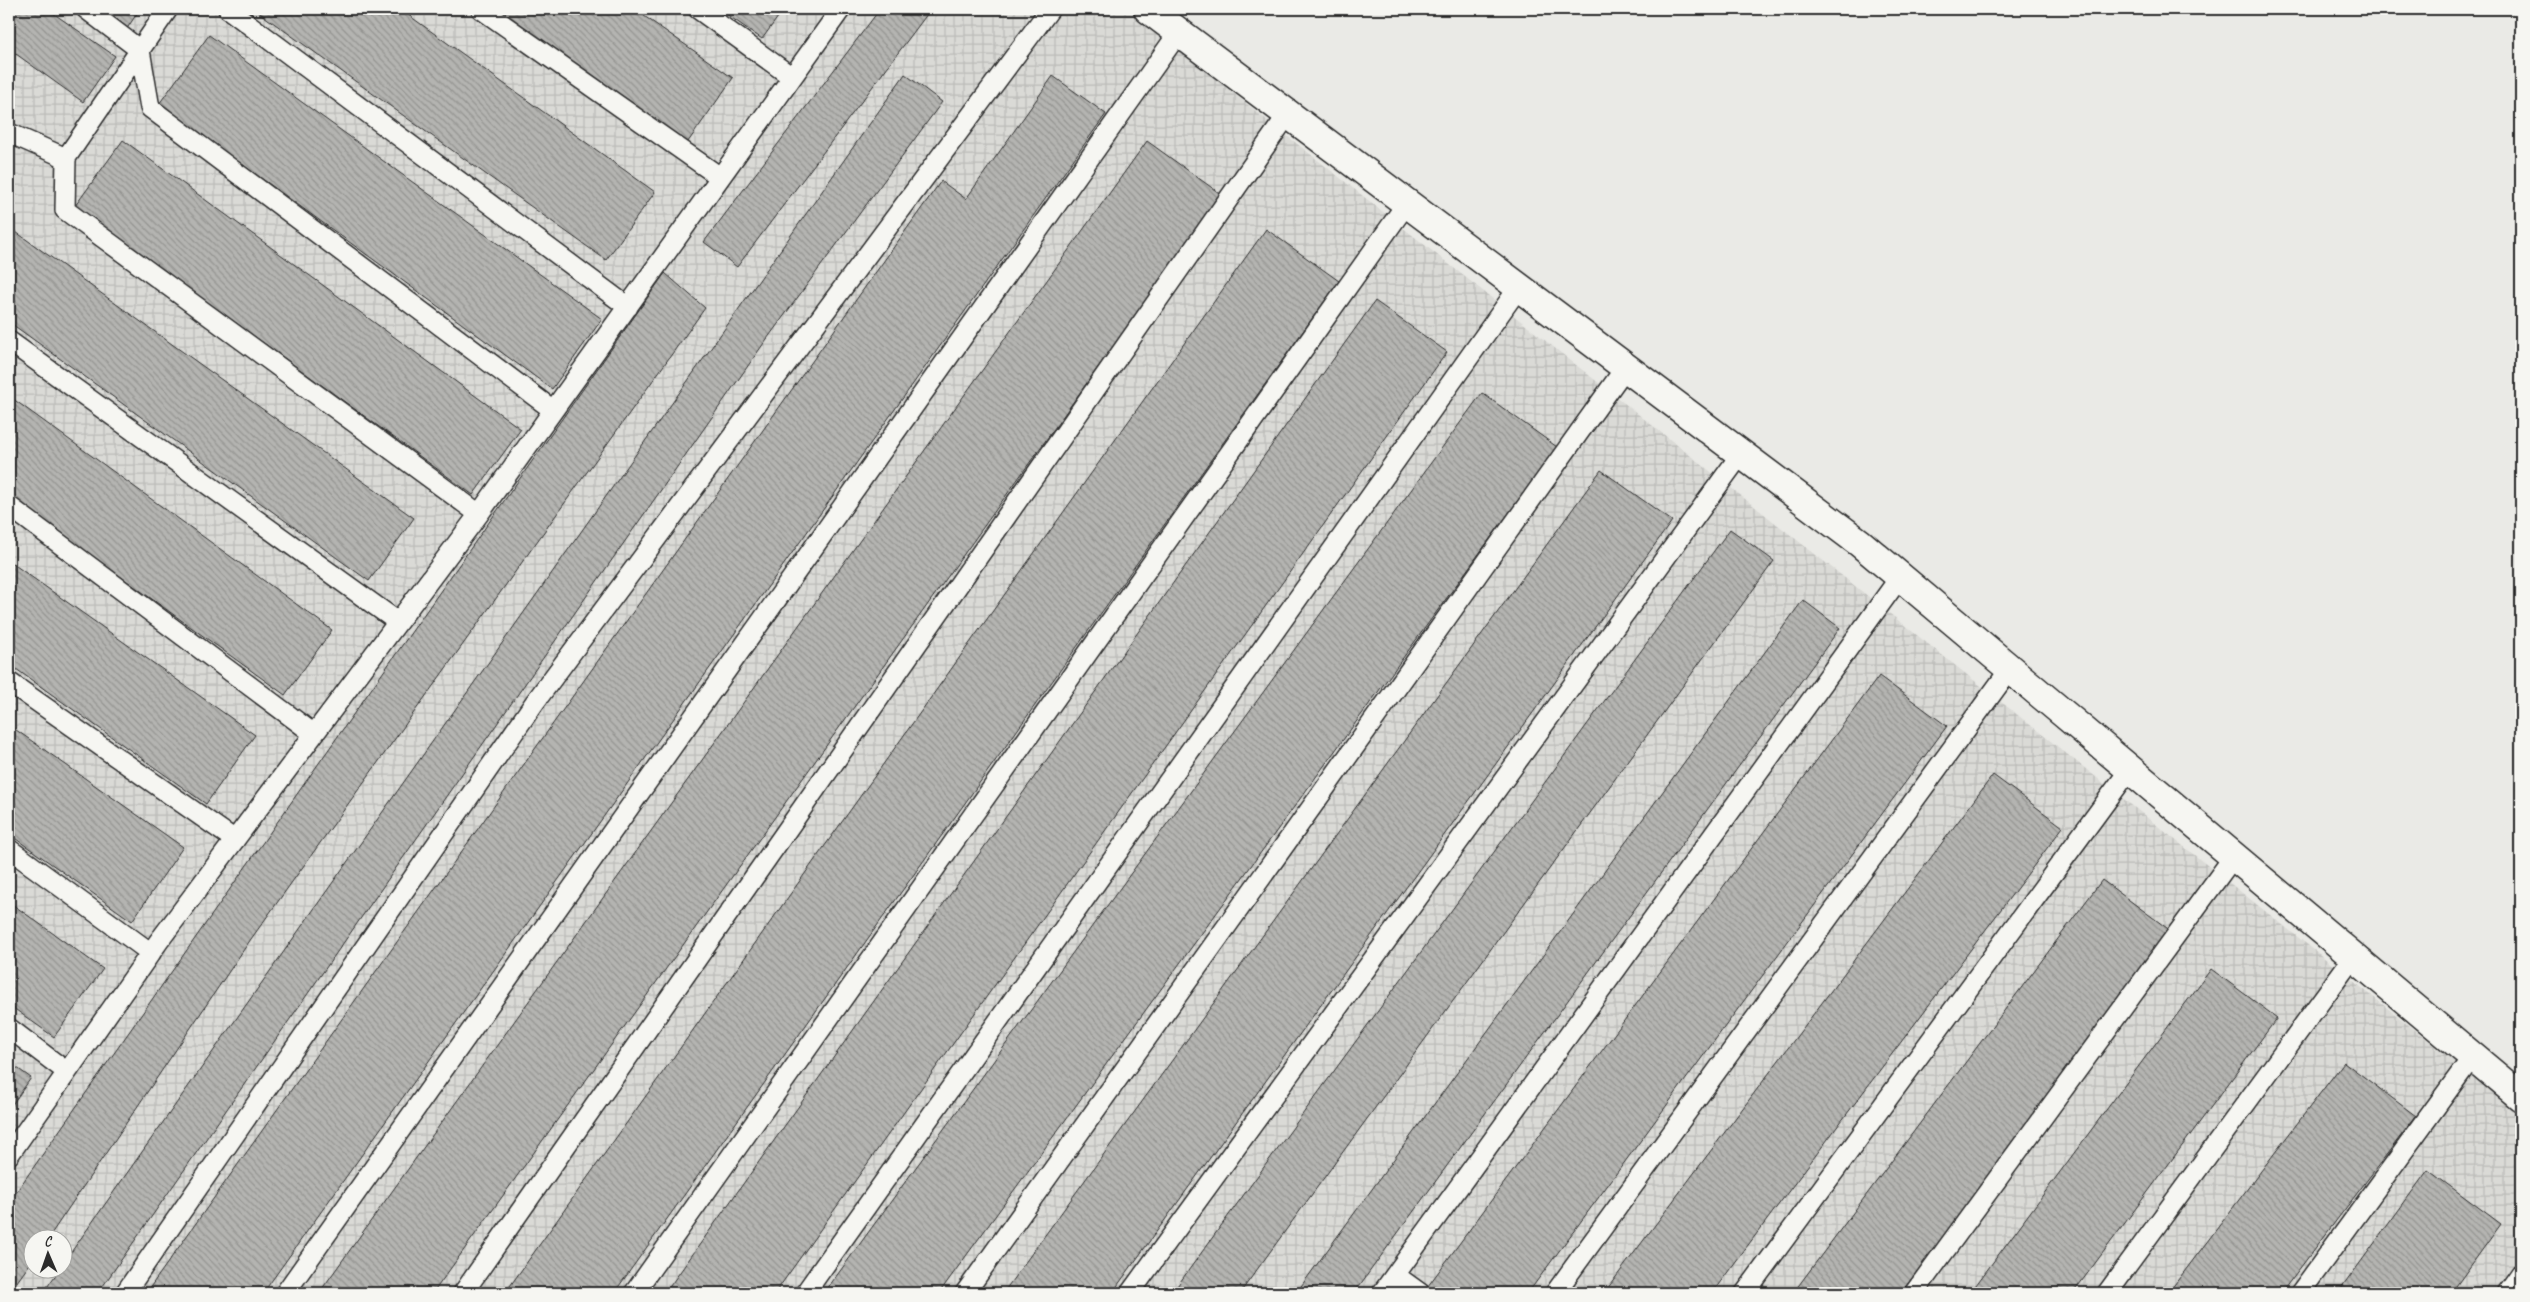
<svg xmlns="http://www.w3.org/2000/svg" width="2530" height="1302" viewBox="0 0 2530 1302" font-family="Caveat,sans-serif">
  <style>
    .industrial { fill: url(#industrial-grid); fill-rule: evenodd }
    .building { fill: url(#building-back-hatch); stroke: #2b2b2b }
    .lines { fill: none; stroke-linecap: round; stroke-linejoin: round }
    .service-casing { stroke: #2b2b2b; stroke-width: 22 }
    .minor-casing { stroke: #2b2b2b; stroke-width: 31 }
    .service { stroke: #f6f6f2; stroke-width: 19 }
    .minor { stroke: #f6f6f2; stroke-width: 28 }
  </style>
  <defs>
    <pattern id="industrial-grid" width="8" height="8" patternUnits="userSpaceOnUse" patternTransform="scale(1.25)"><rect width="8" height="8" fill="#dadad6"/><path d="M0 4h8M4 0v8" fill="none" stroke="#bbbbb8"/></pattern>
    <pattern id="building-back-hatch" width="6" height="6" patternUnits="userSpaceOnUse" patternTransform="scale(1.25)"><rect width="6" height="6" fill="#b4b4b1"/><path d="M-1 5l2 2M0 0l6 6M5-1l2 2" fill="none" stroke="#939390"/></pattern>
  </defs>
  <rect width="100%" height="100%" fill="#eaeae6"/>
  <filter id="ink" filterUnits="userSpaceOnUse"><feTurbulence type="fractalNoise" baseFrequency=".02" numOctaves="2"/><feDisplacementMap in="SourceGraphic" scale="10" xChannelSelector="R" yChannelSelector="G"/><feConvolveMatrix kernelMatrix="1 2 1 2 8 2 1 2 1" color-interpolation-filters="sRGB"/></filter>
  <g filter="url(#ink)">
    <path class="industrial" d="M 9,9 L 1127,9 L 2521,1114 L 2521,1293 L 9,1293 ZM 32,1240 L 62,1240 L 62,1270 L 32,1270 Z"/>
    <path class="building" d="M 9,9 L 47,9 L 115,56 L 83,102 L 9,49 Z
      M 96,9 L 140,9 L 126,30 Z
      M 254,9 L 400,9 L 655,192 L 606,260 Z
      M 483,9 L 634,9 L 733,78 L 683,149 Z
      M 719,9 L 784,9 L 762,39 Z
      M 880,9 L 931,9 L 737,267 L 704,242 Z
      M 209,35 L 602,319 L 552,389 L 159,104 Z
      M 905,74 L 942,102 L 764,343 L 98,1293 L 43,1293 L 59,1270 L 62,1270 L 62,1265 Z
      M 1053,76 L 1106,114 L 263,1293 L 146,1293 L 941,181 L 966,199 Z
      M 123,140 L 521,429 L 473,495 L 75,206 Z
      M 1147,141 L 1222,195 L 433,1293 L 319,1293 Z
      M 9,227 L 414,518 L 369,581 L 9,322 Z
      M 1266,229 L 1339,281 L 614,1293 L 505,1293 Z
      M 665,273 L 705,308 L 251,939 L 47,1240 L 32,1240 L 32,1261 L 9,1293 L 9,1202 Z
      M 1375,301 L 1447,352 L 775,1293 L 665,1293 Z
      M 1482,393 L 1557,447 L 939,1293 L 824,1293 Z
      M 9,396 L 332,630 L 285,695 L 9,496 Z
      M 1601,470 L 1672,521 L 1112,1293 L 1003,1293 Z
      M 1730,529 L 1774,561 L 1240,1293 L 1172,1293 Z
      M 9,561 L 255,735 L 206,804 L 9,664 Z
      M 1803,600 L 1840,628 L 1354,1293 L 1296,1293 Z
      M 1879,676 L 1947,726 L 1528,1293 L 1430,1293 L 1425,1290 Z
      M 9,725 L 183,847 L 132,921 L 9,834 Z
      M 1993,775 L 2063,827 L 1712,1293 L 1604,1293 Z
      M 2102,880 L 2171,931 L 1901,1293 L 1793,1293 Z
      M 9,902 L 103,969 L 54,1037 L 9,1005 Z
      M 2211,969 L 2277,1018 L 2073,1293 L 1970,1293 Z
      M 9,1062 L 31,1078 L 9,1109 Z
      M 2344,1062 L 2416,1116 L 2281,1293 L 2168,1293 Z
      M 2428,1170 L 2501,1224 L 2451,1293 L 2338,1293 Z"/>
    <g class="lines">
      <g class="service-casing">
        <path id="service" d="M 86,9 L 140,50 L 150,108 L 553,410
          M 228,9 L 628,307
          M 481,9 L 720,177
          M 698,9 L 792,77
          M 9,133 L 66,158 L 168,9
          M 66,158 L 65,210 L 479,514
          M 9,341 L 398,622
          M 9,506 L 314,734
          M 9,682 L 235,840
          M 9,849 L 151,953
          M 9,1028 L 67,1072
          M 9,1155 L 159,941 L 479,514 L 841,9
          M 1395,1275 L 1420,1293
          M 125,1293 L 535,702 L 1050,9
          M 285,1293 L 1179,32
          M 463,1293 L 1288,114
          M 634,1293 L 1407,203
          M 805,1293 L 1519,287
          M 965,1293 L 1625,368
          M 1130,1293 L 1741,454
          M 1382,1293 L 1900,577
          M 1555,1293 L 2010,669
          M 1745,1293 L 2130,769
          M 1914,1293 L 2234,856
          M 2107,1293 L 2354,956
          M 2300,1293 L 2473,1056
          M 2507,1293 L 2521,1273"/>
      </g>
      <g class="minor-casing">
        <path id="minor" d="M 1148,9 L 1860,543 L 2521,1097"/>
      </g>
      <use href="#service" class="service"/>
      <use href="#minor" class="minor"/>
    </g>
  </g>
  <rect width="2530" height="1302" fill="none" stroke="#f6f6f2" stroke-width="30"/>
  <rect x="15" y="15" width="2500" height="1272" fill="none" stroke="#2b2b2b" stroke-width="2" filter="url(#ink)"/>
  <g transform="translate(48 1254) rotate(358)"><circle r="24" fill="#f6f6f2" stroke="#a5a5a2"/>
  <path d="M0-4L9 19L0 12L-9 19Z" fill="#2b2b2b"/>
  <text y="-8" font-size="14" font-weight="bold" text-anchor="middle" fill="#2b2b2b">С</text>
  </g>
</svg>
